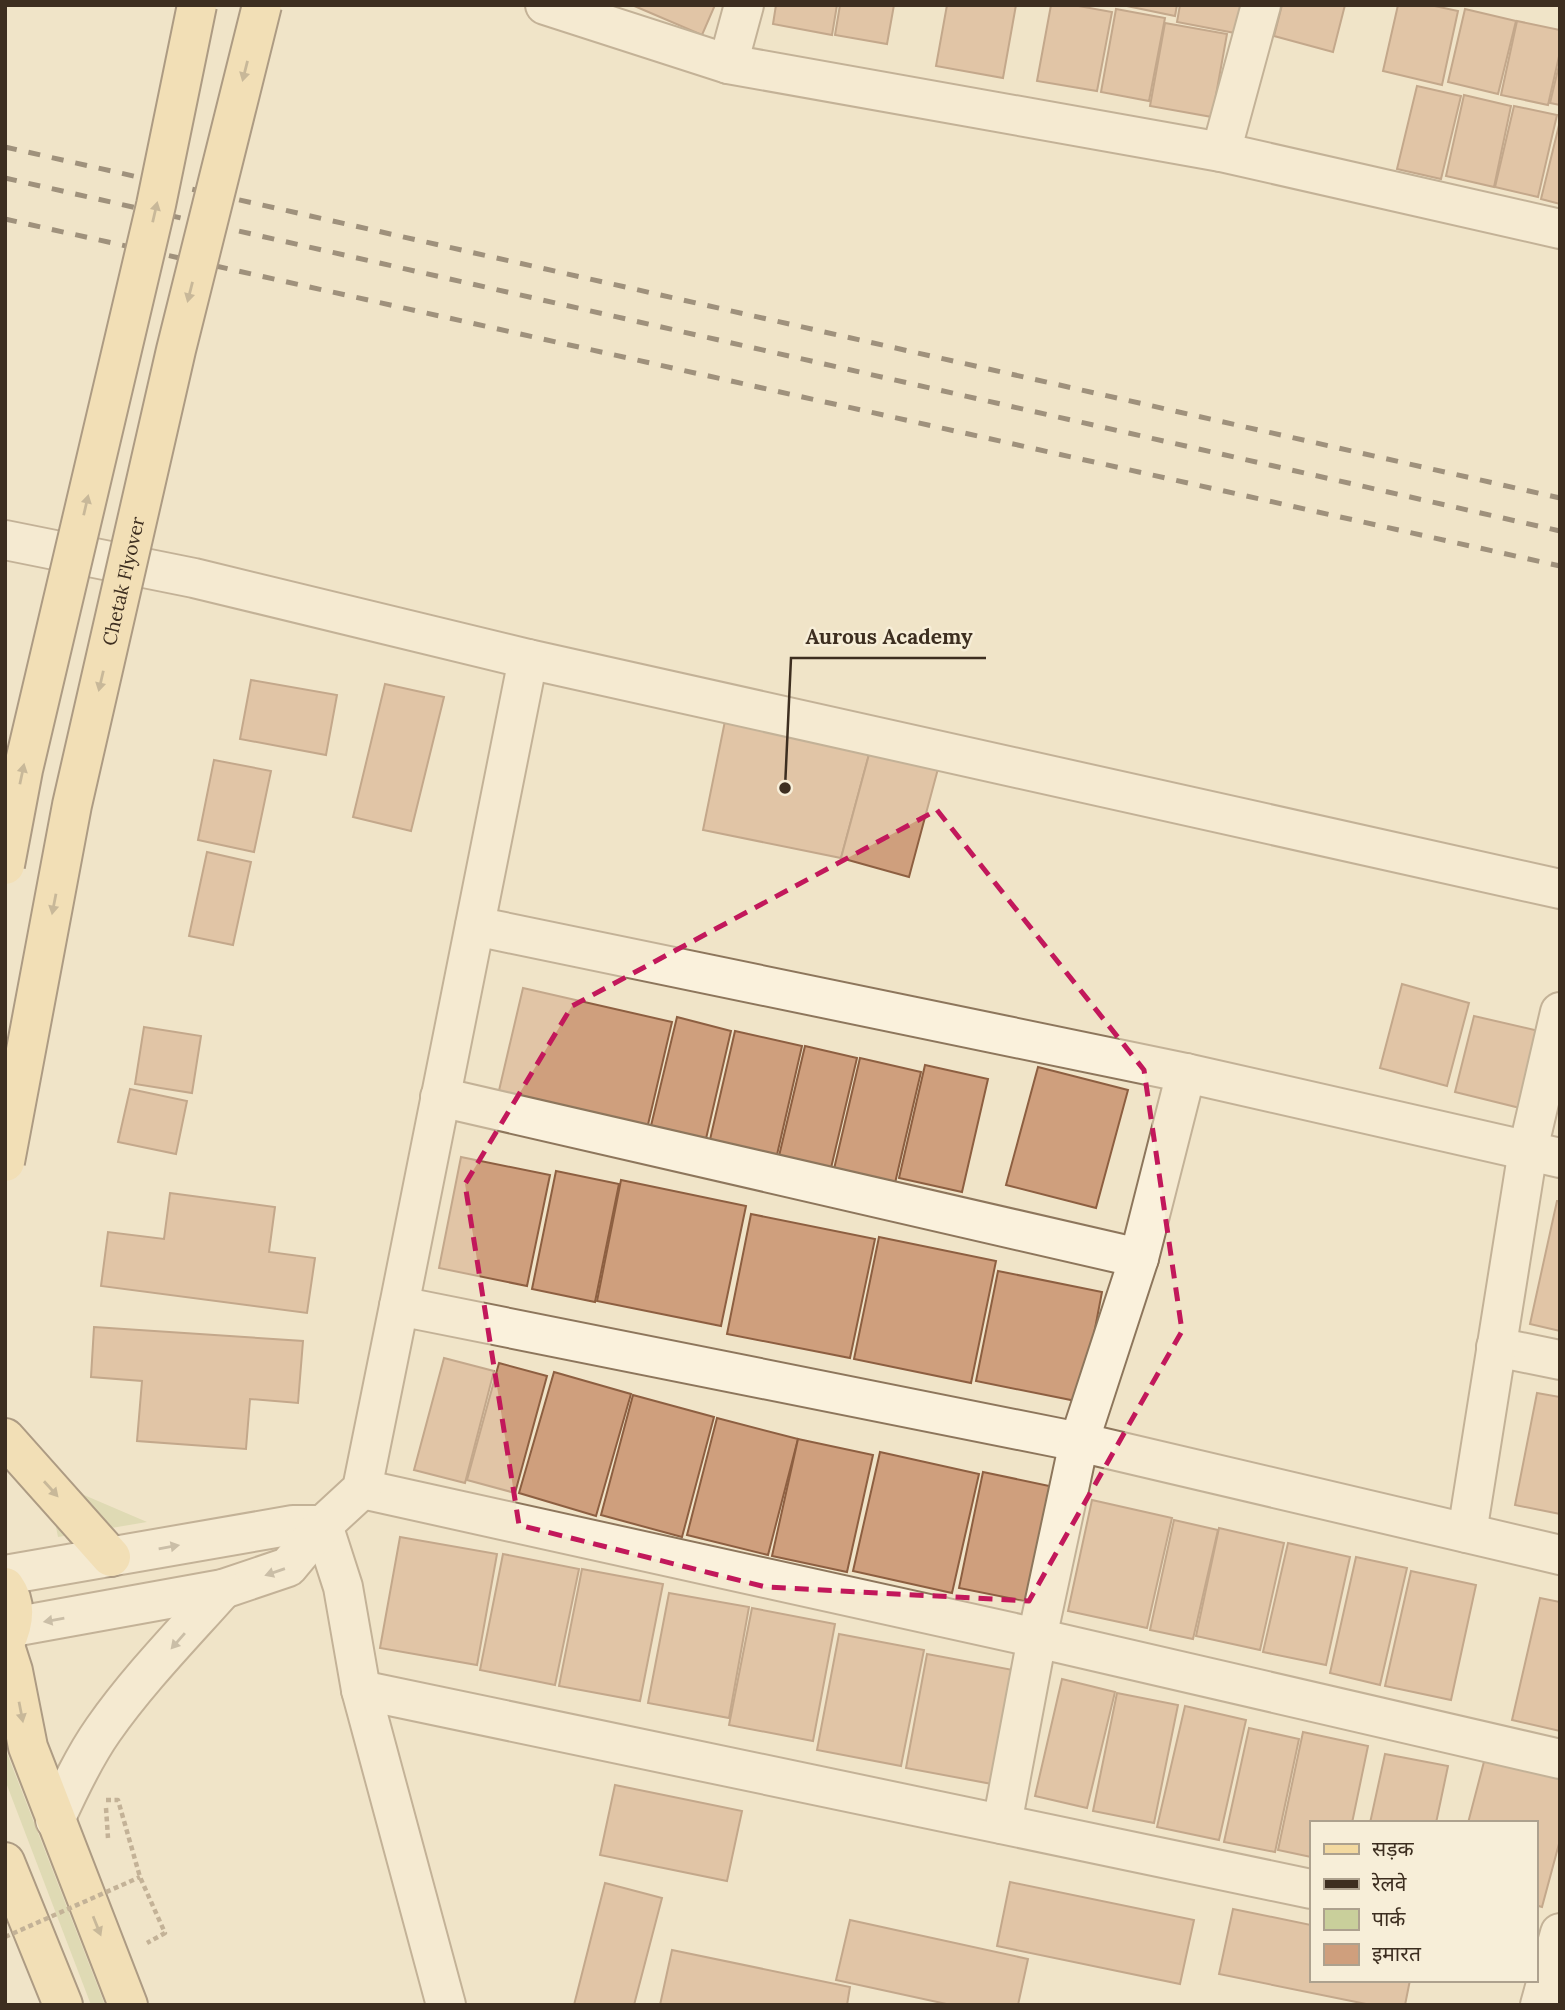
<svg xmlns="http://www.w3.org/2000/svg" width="1565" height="2010" font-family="Lora,'Noto Sans Devanagari',serif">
	<rect width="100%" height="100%" fill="#f0e4c8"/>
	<g fill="#c9cf9b">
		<path d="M43 1462 84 1495 147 1522 58 1537Z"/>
		<path d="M5 1748 105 2005H91L5 1780Z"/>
	</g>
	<g fill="#cf9f7d" stroke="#8d5f41" stroke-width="2">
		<path d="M632 5H715L702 35Z"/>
		<path d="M776 5H837L832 35 773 24Z"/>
		<path d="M840 5H894L887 44 835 35Z"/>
		<path d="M947 5H1016L1003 78 936 66Z"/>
		<path d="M1051 5H1073L1112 12 1097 91 1037 81Z"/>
		<path d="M1122 5H1177L1175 16Z"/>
		<path d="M1180 5H1241L1235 33 1177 22Z"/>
		<path d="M1282 5H1345L1333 52 1274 36Z"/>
		<path d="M1398 5H1430L1458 11 1442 85 1383 71Z"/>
		<path d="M1116 9 1165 18 1149 101 1101 92Z"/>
		<path d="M1465 9 1516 21 1498 94 1448 82Z"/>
		<path d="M1517 21 1560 30V52L1548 105 1501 95Z"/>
		<path d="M1165 23 1227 34 1212 117 1150 106Z"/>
		<path d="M1560 61V105L1550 103Z"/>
		<path d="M1417 86 1461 96 1441 179 1397 169Z"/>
		<path d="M1464 95 1511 106 1494 187 1446 176Z"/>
		<path d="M1514 106 1557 115 1538 197 1495 187Z"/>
		<path d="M1560 121V204L1541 199Z"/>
		<path d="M251 680 337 695 326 755 240 739Z"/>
		<path d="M385 684 444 697 411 831 353 817Z"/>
		<path d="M726 716 871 747 841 858 703 830Z"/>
		<path d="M871 747 939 765 909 877 841 858Z"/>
		<path d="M214 760 271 771 254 852 198 840Z"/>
		<path d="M207 852 251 862 233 945 189 936Z"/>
		<path d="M1402 984 1469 1003 1447 1086 1380 1068Z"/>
		<path d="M523 988 672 1022 646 1133 497 1099Z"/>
		<path d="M1474 1016 1543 1032 1524 1109 1455 1092Z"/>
		<path d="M677 1017 731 1031 705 1143 650 1130Z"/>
		<path d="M144 1027 201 1036 192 1093 135 1084Z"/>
		<path d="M735 1031 802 1046 776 1159 709 1144Z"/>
		<path d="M805 1046 857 1058 831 1168 779 1156Z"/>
		<path d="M860 1058 921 1072 895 1183 834 1169Z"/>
		<path d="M925 1065 988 1079 962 1192 899 1178Z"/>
		<path d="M1038 1067 1128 1090 1096 1208 1006 1185Z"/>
		<path d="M130 1089 187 1101 176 1154 118 1142Z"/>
		<path d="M461 1157 550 1175 527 1286 439 1268Z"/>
		<path d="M556 1171 619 1184 595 1302 532 1289Z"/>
		<path d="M621 1180 746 1206 721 1326 597 1301Z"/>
		<path d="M170 1193 275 1207 269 1252 315 1258 307 1313 101 1286 108 1232 164 1239Z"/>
		<path d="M1557 1201H1560V1331L1530 1324Z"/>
		<path d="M751 1214 875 1239 850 1358 727 1334Z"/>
		<path d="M879 1237 996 1261 971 1383 854 1359Z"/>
		<path d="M998 1271 1102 1292 1081 1402 976 1381Z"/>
		<path d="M94 1327 303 1341 298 1403 250 1399 246 1449 137 1441 142 1381 91 1377Z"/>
		<path d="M444 1358 494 1371 465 1483 414 1470Z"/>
		<path d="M499 1363 547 1376 515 1493 467 1480Z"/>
		<path d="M554 1372 631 1394 596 1516 519 1493Z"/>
		<path d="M1537 1393 1560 1397V1514L1515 1505Z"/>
		<path d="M633 1395 714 1417 682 1537 601 1515Z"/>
		<path d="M717 1418 798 1439 768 1555 687 1535Z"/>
		<path d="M798 1439 873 1455 847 1572 772 1556Z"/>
		<path d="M880 1452 979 1474 952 1593 853 1571Z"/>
		<path d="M983 1472 1054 1487 1029 1602 959 1588Z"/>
		<path d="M1092 1500 1172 1518 1147 1628 1068 1611Z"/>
		<path d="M1174 1520 1218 1530 1193 1639 1150 1630Z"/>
		<path d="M1219 1528 1284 1543 1260 1650 1196 1636Z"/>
		<path d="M400 1537 497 1554 477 1665 380 1648Z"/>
		<path d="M1288 1543 1350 1557 1326 1665 1263 1652Z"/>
		<path d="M503 1554 579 1569 555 1685 480 1670Z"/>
		<path d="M1356 1557 1407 1568 1380 1685 1330 1673Z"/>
		<path d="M582 1569 663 1584 640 1701 559 1686Z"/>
		<path d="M1411 1571 1476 1585 1451 1700 1385 1686Z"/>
		<path d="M669 1593 749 1607 729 1718 648 1703Z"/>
		<path d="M1540 1598 1560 1602V1731L1512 1720Z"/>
		<path d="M752 1608 835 1624 813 1741 729 1725Z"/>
		<path d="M839 1634 924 1650 901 1766 817 1750Z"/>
		<path d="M927 1654 1013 1670 992 1784 906 1768Z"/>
		<path d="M1062 1679 1115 1692 1087 1808 1035 1796Z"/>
		<path d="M1117 1693 1178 1705 1154 1823 1093 1811Z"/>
		<path d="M1185 1706 1246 1720 1219 1840 1157 1827Z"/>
		<path d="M1249 1728 1299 1739 1275 1852 1224 1842Z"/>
		<path d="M1303 1732 1368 1746 1352 1823H1311V1857L1278 1850Z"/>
		<path d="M1385 1754 1448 1766 1436 1823H1370Z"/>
		<path d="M1486 1754 1560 1773V1840L1542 1907 1535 1905V1823H1468Z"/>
		<path d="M615 1785 742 1811 727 1881 600 1855Z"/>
		<path d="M1010 1882 1194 1920 1180 1984 997 1946Z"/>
		<path d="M605 1883 662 1898 634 2005H574Z"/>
		<path d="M1233 1909 1311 1925V1980H1410L1405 2005H1371L1219 1974Z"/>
		<path d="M850 1920 1028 1959 1018 2005H951L836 1980Z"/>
		<path d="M672 1950 850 1987 847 2005H660Z"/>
	</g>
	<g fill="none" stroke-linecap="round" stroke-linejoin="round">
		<defs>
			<g id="minor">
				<path d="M545 5 728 64 1221 152 1560 229"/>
				<path d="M728 64 744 5"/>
				<path d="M1221 152 1261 5"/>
				<path d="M5 540 194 578 528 659 1560 889"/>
				<path d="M475 926 1186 1073 1560 1158"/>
				<path d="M440 1097 1139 1258"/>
				<path d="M399 1306 528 659"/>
				<path d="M1496 1347 1560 1360"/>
				<path d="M362 1489 1037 1638 1560 1759"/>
				<path d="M323 1525 343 1587 361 1690 446 2005"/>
				<path d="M1467 1533 1528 1150 1560 1012"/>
				<path d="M5 1575 293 1525H323"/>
				<path d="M13 1627 223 1589 288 1567 323 1525 362 1489 399 1306 1079 1442 1560 1555"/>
				<path d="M361 1690 1311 1889"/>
				<path d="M55 1820C69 1789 84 1757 103 1730 138 1680 182 1635 223 1589"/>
				<path d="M1002 1824 1037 1638 1079 1442 1139 1258 1186 1073"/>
				<path d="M1540 2005 1560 1933"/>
			</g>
			<g id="major">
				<path d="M5 1438 111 1557"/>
				<path d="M5 1587C18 1605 14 1624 5 1643"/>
				<path d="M5 1646 13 1671 28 1747 128 2005"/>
				<path d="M5 1862 63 2005"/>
			</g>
		</defs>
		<use href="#minor" stroke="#8d765c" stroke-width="42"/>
		<use href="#major" stroke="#5b4430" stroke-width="42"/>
		<g stroke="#8d765c" stroke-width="4.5" stroke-dasharray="5 3.5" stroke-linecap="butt">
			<path d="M106 1800H118L140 1877 165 1933 147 1943"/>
			<path d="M106 1808 108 1838"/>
		</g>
		<use href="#minor" stroke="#faf1dc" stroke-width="38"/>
		<use href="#major" stroke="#f3d9a0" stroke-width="38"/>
		<g stroke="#3d2e20" stroke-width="5" stroke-dasharray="12 12" stroke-linecap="butt">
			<path d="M5 147 1560 498"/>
			<path d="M5 178 1560 531"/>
			<path d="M5 219 1560 566"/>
		</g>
		<defs>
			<g id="major-bridge">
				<path d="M5 865 23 770 156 205 197 5"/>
				<path id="s1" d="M5 1162 72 805 176 350 262 5"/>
			</g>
		</defs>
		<use href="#major-bridge" stroke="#5b4430" stroke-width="42" stroke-linecap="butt"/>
		<path stroke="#8d765c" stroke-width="4.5" stroke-dasharray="5 3.5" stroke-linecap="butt" d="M5 1937 140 1877"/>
		<use href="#major-bridge" stroke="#f3d9a0" stroke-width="38"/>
	</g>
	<defs><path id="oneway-solid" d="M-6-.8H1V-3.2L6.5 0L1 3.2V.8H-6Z" transform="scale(1.75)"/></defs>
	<g fill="#988460">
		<use href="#oneway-solid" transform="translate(245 71) rotate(104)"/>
		<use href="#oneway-solid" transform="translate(155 212) rotate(-77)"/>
		<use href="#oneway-solid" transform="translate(190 292) rotate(104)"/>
		<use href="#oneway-solid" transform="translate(86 505) rotate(-77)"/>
		<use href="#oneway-solid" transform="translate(101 681) rotate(103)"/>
		<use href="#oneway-solid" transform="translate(22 774) rotate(-78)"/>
		<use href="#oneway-solid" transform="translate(54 904) rotate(101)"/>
		<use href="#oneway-solid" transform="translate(51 1489) rotate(48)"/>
		<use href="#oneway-solid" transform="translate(21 1712) rotate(79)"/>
		<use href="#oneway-solid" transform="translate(97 1926) rotate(68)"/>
	</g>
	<g fill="#9c907e">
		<use href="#oneway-solid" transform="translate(169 1547) rotate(-10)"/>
		<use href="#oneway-solid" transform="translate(275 1572) rotate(161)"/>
		<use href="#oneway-solid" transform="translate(54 1620) rotate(170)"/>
		<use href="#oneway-solid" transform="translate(178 1641) rotate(131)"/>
	</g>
	<path d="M0 0H1565V2010H0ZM937 810 1144 1070 1182 1331 1029 1601 766 1587 519 1525 465 1184 572 1006Z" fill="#f0e4c8" fill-opacity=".55" fill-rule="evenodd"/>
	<path fill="none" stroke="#c2185b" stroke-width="5" stroke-dasharray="14 9" stroke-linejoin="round" d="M937 810 1144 1070 1182 1331 1029 1601 766 1587 519 1525 465 1184 572 1006Z"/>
	<g text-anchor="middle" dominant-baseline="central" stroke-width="5" stroke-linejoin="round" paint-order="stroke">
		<g font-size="19" fill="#3d2e20" stroke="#f7eed8">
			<text stroke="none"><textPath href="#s1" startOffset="593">Chetak Flyover</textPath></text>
		</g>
	</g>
	<path fill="none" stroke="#3d2e20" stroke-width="2.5" d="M785 788L791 658H986"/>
	<circle fill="#3d2e20" stroke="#f7eed8" stroke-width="2.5" cx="785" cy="788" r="7"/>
	<g font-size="21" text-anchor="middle" font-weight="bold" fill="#3d2e20" stroke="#f7eed8" stroke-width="5" stroke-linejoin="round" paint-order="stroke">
		<text x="889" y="644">Aurous Academy</text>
	</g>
	<rect width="1565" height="2010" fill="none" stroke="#3d2e20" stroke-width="14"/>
	<rect x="1310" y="1821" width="228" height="161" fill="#f7eed8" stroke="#ada18e" stroke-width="2"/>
	<rect x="1324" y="1844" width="35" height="10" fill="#f3d9a0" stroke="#ada18e" stroke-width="2"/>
	<text x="1372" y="1856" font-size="21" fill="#3d2e20">सड़क</text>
	<rect x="1324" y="1879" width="35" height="10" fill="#3d2e20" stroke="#ada18e" stroke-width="2"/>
	<text x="1372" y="1891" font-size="21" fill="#3d2e20">रेलवे</text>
	<rect x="1324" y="1909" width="35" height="21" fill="#c9cf9b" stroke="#ada18e" stroke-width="2"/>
	<text x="1372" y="1926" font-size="21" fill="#3d2e20">पार्क</text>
	<rect x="1324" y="1944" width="35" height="21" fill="#cf9f7d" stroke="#ada18e" stroke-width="2"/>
	<text x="1372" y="1961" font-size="21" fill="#3d2e20">इमारत</text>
</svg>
